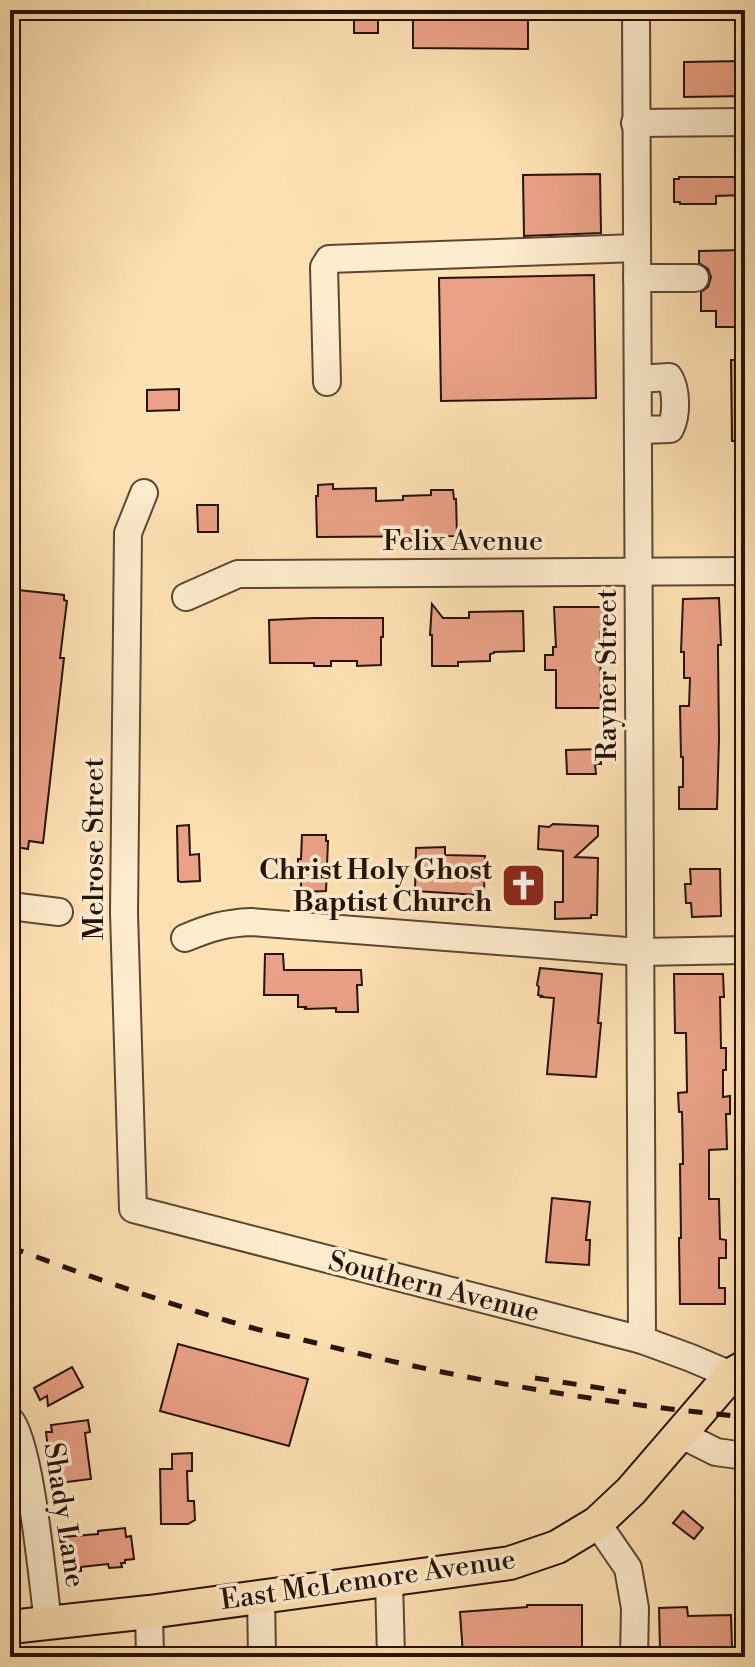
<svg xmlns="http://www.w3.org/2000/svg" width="755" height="1667" font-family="'Libre Bodoni',serif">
	<rect width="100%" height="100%" fill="#fee1b3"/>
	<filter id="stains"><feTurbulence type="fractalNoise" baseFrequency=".0025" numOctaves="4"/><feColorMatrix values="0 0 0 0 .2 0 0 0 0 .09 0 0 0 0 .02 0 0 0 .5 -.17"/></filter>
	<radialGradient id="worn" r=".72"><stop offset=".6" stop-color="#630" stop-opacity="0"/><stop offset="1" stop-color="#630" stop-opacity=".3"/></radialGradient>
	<g fill="#eba187" stroke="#261208" stroke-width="2">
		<rect x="354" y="10" width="24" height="23"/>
		<path d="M413 10H528V49L413 48Z"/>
		<path d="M745 61V96L684 97V62Z"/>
		<path d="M600 174 601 233 524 236 523 175Z"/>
		<path d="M679 177H745V195L716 196V204H680V202H674V179H679Z"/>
		<path d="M745 250V327H716V311H701V292L708 287 711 277 708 269 699 263V251Z"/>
		<path d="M594 275 596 398 441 401 439 278Z"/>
		<path d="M731 360H745V441H732Z"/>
		<path d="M179 389V410L147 411V390Z"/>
		<path d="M333 484V489L376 488V501L403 500V496L431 495V490H453L454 499H456L457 536 317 537 316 496H318V485Z"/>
		<path d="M197 505H218V532H198Z"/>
		<path d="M18 590 64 595V600L67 601 60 658H64L43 843 29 841 28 849 10 846V652Z"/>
		<path d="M719 598 721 645H718V652L719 739 717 809H679V787H683V757H681L680 706H689L690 678H684V652H681L683 599Z"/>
		<path d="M432 604 443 618H469V612L523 611 524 651 494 652V653L490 654V661L458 662V666H432V635H430Z"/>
		<path d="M554 607H603V632H600L601 708H556V670H545V655H553V647H556Z"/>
		<path d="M313 618H383V637H381V665L357 666V661H331V666H314V663H270L269 620Z"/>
		<path d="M601 749V764H595L596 774H567L566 750Z"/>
		<path d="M553 824 598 826V836L575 857 598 858 597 915H591V918L555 919V902H563V851L538 849 539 826 549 827Z"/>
		<path d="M189 825 190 855 199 854 200 881 181 882 178 881 177 826Z"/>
		<path d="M302 835H326V841H328L326 891 301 892V875H298V859H301Z"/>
		<path d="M445 847V855L485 856 484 891H479V895L415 891 416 848Z"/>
		<path d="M690 869H720L721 916 692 917 691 903H686L685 884H691Z"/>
		<path d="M265 954H283L284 970H361L362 985H357L358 1012H336V1008L305 1009 306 1007H298V995H264Z"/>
		<path d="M540 968 602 974 598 1023H601L596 1077 547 1074 554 998 541 997 542 996 538 995 539 987 537 985Z"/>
		<path d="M674 974H723L724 997H720L721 1048H726V1070H723V1097L730 1096V1114H726L727 1149 709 1150V1199H719L720 1239 726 1240V1258H719V1288H725V1304H680L679 1238H681L680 1164H683V1161L682 1112H679L678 1093 687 1092 686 1033H675Z"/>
		<path d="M552 1198 590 1202 586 1240H590L589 1265 546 1262Z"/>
		<path d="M178 1344 308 1379 289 1446 160 1411Z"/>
		<path d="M72 1367 83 1387 48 1406 47 1396 40 1400 34 1388Z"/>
		<path d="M88 1420 90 1432 85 1433 91 1479 58 1483V1482H52L46 1432H52L51 1425Z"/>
		<path d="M192 1453V1471H187L188 1501H194L195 1520 188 1524H161L160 1469H172V1454Z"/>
		<path d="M683 1511 703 1528 694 1539 673 1523Z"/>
		<path d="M125 1528 126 1537 131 1536 134 1559 125 1560V1563H121L122 1567 109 1568 108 1564 81 1567V1571L68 1573 63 1537 98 1534V1531Z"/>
		<path d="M527 1605H582V1653H520V1657H503V1654L463 1655 460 1612 527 1607Z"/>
		<path d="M687 1607 688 1616 731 1615 732 1650H728V1652L714 1653 713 1650 664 1654 663 1648H660L659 1608Z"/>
	</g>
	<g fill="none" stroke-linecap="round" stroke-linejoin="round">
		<defs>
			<g id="minor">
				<path d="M636 10 642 1340"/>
				<path d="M635 123 745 122"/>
				<path d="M637 278H695"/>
				<path d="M638 379 669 377C677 390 677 416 670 429L639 430"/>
				<path d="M327 382 324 267 329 259 637 248"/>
				<path d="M144 493 128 533 124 913 133 1209 642 1340 691 1358 731 1375"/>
				<path d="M186 597 238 574 745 571"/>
				<path d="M10 906 59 912"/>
				<path d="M185 938C209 928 225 923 251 922L640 952 745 950"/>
				<path d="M10 1420C30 1440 43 1586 48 1622"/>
				<path d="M680 1434 716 1452 745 1456"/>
				<path d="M597 1523 628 1568 635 1608 634 1657"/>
				<path d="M389 1580 391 1657"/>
				<path d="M261 1597 262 1657"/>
				<path d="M149 1612 150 1657"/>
			</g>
			<path id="major" d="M10 1627 149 1612 510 1563 557 1547 597 1523 631 1491 731 1375 745 1367"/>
		</defs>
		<use href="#minor" stroke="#5c4633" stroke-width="30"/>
		<use href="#major" stroke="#261208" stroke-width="36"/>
		<use href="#minor" stroke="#feecce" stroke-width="26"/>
		<use href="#major" stroke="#fee1b3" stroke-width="32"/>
		<g stroke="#261208" stroke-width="5" stroke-dasharray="14 14" stroke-linecap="butt">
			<path d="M10 1247C82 1274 154 1299 228 1321 257 1330 287 1336 316 1343 457 1379 600 1403 745 1417"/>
			<path d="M535 1378 626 1392"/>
		</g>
	</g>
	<defs>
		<symbol id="church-square" viewBox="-11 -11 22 22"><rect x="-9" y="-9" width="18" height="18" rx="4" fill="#8f2418" stroke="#feecce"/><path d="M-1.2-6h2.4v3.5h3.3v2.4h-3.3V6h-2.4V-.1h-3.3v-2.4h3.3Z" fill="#fff"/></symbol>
	</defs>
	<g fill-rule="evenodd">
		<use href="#church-square" x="498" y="860" width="51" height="51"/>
	</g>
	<g text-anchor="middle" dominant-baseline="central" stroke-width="7" stroke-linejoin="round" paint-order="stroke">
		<g font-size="28" fill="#261208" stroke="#feecce">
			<text x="463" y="541">Felix Avenue</text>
			<text transform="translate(607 675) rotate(-90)">Rayner Street</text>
			<text transform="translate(94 849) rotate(-90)">Melrose Street</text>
			<text transform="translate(434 1287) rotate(14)">Southern Avenue</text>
			<text transform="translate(64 1515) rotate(81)">Shady Lane</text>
			<text transform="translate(368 1580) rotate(-8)">East McLemore Avenue</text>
		</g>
		<g font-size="28" font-weight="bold" fill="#261208" stroke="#feecce" text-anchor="end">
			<text x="492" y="870">Christ Holy Ghost<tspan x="492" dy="32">Baptist Church</tspan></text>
		</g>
	</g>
	<rect width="755" height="1667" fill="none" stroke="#fee1b3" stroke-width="40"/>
	<rect x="12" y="12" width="731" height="1643" fill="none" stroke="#261208" stroke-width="4"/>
	<rect x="20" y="20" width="715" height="1627" fill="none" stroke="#261208" stroke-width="2"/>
	<rect width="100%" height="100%" filter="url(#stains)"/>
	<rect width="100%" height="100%" fill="url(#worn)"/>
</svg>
